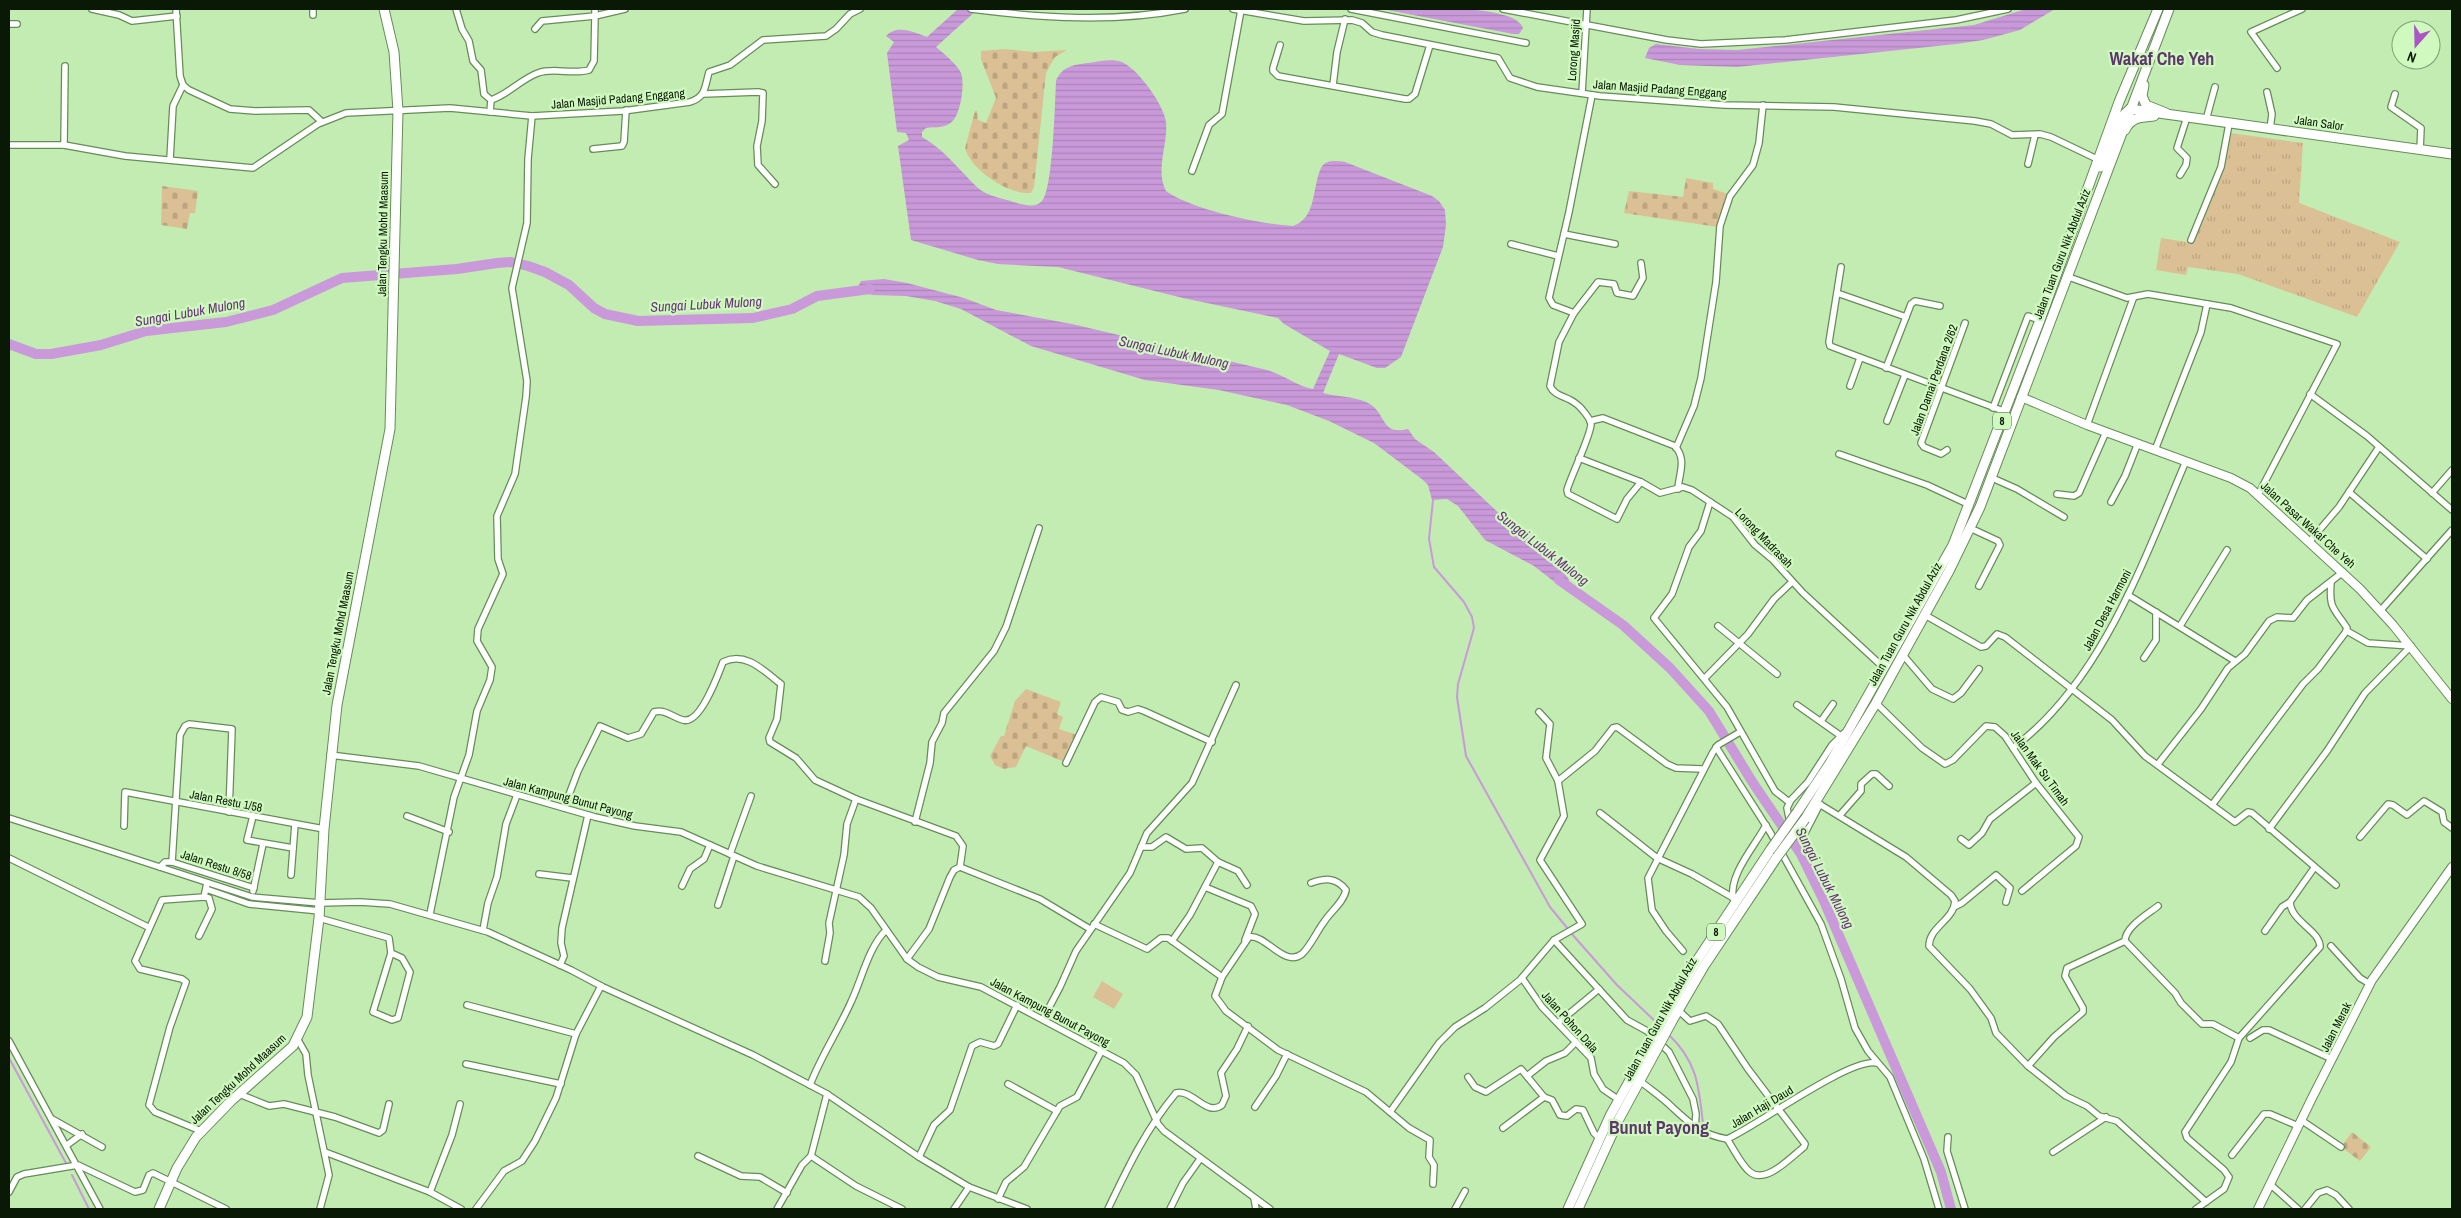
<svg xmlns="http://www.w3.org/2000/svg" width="2461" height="1218" font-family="'Archivo Narrow',sans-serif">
	<defs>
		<pattern id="grass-tufts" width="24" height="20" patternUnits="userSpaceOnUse" patternTransform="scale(1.25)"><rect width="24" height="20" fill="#dcc095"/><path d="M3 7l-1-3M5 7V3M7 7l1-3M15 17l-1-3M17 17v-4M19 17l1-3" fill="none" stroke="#bba47f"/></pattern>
		<pattern id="cemetery-stones" width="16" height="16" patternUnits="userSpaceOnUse" patternTransform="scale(1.25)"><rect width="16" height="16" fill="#dcc095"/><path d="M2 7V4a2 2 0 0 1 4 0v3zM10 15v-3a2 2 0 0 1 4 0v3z" fill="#bba47f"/></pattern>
		<pattern id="water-rules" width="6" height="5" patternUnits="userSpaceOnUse" patternTransform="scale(1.25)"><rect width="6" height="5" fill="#c999d9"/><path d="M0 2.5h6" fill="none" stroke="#ab83b9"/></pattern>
	</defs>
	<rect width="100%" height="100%" fill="#c2ecb2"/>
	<path fill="url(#grass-tufts)" d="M2231 133 2303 143 2299 203 2400 242 2357 317 2238 274 2188 267 2186 275 2156 270 2161 238 2192 243 2223 168Z"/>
	<g fill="url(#cemetery-stones)">
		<path d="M1005 49 1034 52 1067 50 1055 57 1046 73 1034 187 1031 193C1008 195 971 170 965 148L975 111H977L978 120 986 123 996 98 981 59V51Z"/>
		<path d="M1686 178 1713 183V189L1728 194 1718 227 1624 213 1629 191 1683 197Z"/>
		<path d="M162 186 198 191 195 213H190L187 229 161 225Z"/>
		<path d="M1026 689 1061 702 1057 714 1063 717 1059 729 1077 735 1073 747 1062 761 1026 746 1016 767 1004 769 995 765 990 756 1001 736H1004L1015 701Z"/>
		<path d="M2352 1132 2371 1147 2360 1161 2341 1147Z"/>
	</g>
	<path fill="#dcc095" d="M1102 981 1123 994 1114 1009 1093 997Z"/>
	<g fill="url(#water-rules)">
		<path d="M958 9H978L936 47C943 53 957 64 961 73 965 84 961 118 949 124 940 129 934 126 926 128L922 132V137C945 150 959 170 978 188 987 196 1002 198 1013 202 1022 204 1035 209 1042 201 1053 190 1055 101 1056 81 1062 66 1074 65 1088 63 1098 62 1111 58 1122 62 1138 69 1165 106 1166 123 1168 145 1155 170 1166 191 1193 210 1259 224 1293 226 1317 218 1312 187 1321 168 1326 159 1336 161 1345 162L1432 196 1439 201 1445 210 1446 225 1443 247 1401 357 1385 368H1377L1339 354 1323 393C1337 397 1352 396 1366 402 1388 412 1379 436 1408 429L1415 439 1434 452 1506 520 1555 558 1569 580V587H1561L1534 566 1485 540 1458 506 1447 499 1432 500 1428 485 1423 480 1374 443 1329 421 1287 405 1219 390 1145 380 1031 346 961 309 935 301 906 296 873 295 860 292 858 287 861 281 884 279 907 283 964 298 996 310 1072 324 1267 370C1284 375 1297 386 1313 389L1330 351 1284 324 1278 318 1183 298 1058 267 998 264 978 260 911 240 898 146 909 140 906 133 897 132 887 53 894 42 886 36C897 24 914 32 927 37Z"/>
		<path d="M1382 9C1406 9 1515 2 1523 28L1519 34H1513Z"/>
		<path d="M2026 9H2055L2020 30 1983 40 1956 44 1737 67 1680 65 1645 58 1649 48 1656 44 1699 49 1737 50 1974 25Z"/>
	</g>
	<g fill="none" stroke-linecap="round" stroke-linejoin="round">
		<g stroke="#c999d9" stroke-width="2">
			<path d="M1433 500 1429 539 1434 567 1464 602 1472 617 1474 628 1458 684 1457 697 1466 756 1550 907 1568 929"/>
			<path d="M1571 933 1617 985 1657 1023"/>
			<path d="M1668 1034C1697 1061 1699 1086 1703 1124"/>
			<path d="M9 1058 67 1165"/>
			<path d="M72 1175 89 1209"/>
		</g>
		<g stroke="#c999d9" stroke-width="10">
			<path d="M9 344 36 354H51L101 345 146 331 226 322 273 310 342 278 457 269 497 263 511 262 528 266 545 272 569 285 594 308 605 314 638 321 753 318 792 309 817 296 870 289"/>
			<path d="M1559 580 1623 625 1670 668 1709 711 1753 783 1801 854 1824 901 1941 1172 1951 1209"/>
		</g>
		<defs>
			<g id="minor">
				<path d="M92 9 119 15 132 21 177 16"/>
				<path d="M176 9 180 76 183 85 189 90 230 109 255 111 309 110 322 122"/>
				<path d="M313 9V15"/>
				<path d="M456 9 462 29 469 41 473 61 481 70 484 94 491 100"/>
				<path d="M971 9C1043 18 1114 23 1185 9"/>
				<path d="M1233 9 1304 21 1352 20 1362 23 1372 32 1382 35 1498 58 1510 78 1537 87 1600 96 1724 105 1834 107 1975 121 1991 124 2012 135 2040 134 2051 137 2097 159"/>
				<path d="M1351 9 1526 43"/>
				<path d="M1503 9 1667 40 1701 44 1785 40 1956 20 2008 9"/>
				<path d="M9 24H17"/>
				<path d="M535 29 542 21 595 16V9"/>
				<path d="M1280 45 1273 68V71L1278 76 1405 99H1409L1415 94 1430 45"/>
				<path d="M2277 68 2251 32 2302 9"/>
				<path d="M1333 85 1337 52 1345 19"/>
				<path d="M2267 92 2272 114 2270 129"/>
				<path d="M1582 93 1587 9"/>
				<path d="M703 94 758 92 763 93 762 121 757 146 758 165 775 184"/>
				<path d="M2395 94 2391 107 2421 128 2420 150"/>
				<path d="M1592 95 1569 212 1549 298 1553 305 1574 313 1559 342 1550 386C1555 397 1567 396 1575 403 1580 406 1590 418 1591 424 1591 435 1571 476 1567 490L1568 494 1617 519 1627 499 1641 482"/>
				<path d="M490 112 491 100C509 94 521 79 538 73 554 67 572 75 589 70L594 61 595 16 625 9"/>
				<path d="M2206 120 2215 87"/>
				<path d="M9 145H64L125 156 253 168 318 124 346 113 450 108 532 116 623 111 690 102C706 97 705 86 709 72L730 65 763 40 826 36 836 29 850 14 860 9"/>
				<path d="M64 145 65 66"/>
				<path d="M593 149 622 146 624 142 626 110"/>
				<path d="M170 159 173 106 183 85"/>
				<path d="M2028 164 2035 135"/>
				<path d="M1192 171 1209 125 1222 114 1241 10"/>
				<path d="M2180 175 2186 165 2187 158 2177 148 2187 117"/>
				<path d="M1564 234 1615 244"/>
				<path d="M2191 240 2221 167 2229 124"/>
				<path d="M1511 244 1558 256"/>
				<path d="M1841 267 1829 342 1830 346 2006 412"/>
				<path d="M2066 276 2127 298 2148 294 2231 308 2337 344 2258 495"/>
				<path d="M1837 293 1906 317 1911 304 1915 301 1940 306"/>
				<path d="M1574 313 1598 282 1614 284 1617 293 1633 296 1643 278 1641 263"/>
				<path d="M1886 368 1906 317"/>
				<path d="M1850 386 1860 358"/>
				<path d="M2310 394 2367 436 2452 510"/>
				<path d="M1993 408 2028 316 2040 320"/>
				<path d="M1590 421 1603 418 1675 446C1687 460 1679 473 1678 489"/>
				<path d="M1887 421 1905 375"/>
				<path d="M2087 425 2133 299"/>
				<path d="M1676 448 1694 406 1701 378 1716 282 1720 226 1730 196 1753 165 1759 143 1763 105"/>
				<path d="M1947 450 1941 454 1924 447 1921 443 1965 323"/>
				<path d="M2155 450 2201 332 2207 304"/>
				<path d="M1839 454 1927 485 1970 505"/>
				<path d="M1579 458 1641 482 1660 493 1683 487 1692 490 1733 517 1755 545 1773 560 1803 593 1884 668"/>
				<path d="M1990 477 2017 489 2064 517"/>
				<path d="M2349 492 2427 559"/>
				<path d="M2432 493 2452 470"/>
				<path d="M2057 494 2074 496 2079 493 2106 432"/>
				<path d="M1710 502 1701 531 1689 547 1672 594 1654 618 1727 707 1775 791 1789 802"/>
				<path d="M2111 502 2125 476 2138 443"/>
				<path d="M1970 528 1998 541 2000 545 1979 586"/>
				<path d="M2310 541 2339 507 2379 447"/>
				<path d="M2128 595 2235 661"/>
				<path d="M2381 610 2452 530"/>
				<path d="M1925 615 1981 647 1986 646 1997 634 2005 637 2112 720 2145 756 2235 822 2248 812 2252 813 2336 885"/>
				<path d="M1718 626 1777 674"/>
				<path d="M2180 626 2227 550"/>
				<path d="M2347 631 2368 643 2411 646"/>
				<path d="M1903 655 1932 689 1953 699 1961 693 1979 669"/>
				<path d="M2144 658 2156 640V612"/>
				<path d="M1705 678 1748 634 1774 599 1792 582"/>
				<path d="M1876 703 1922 748 1945 764 1953 760 1986 726 1995 727 2005 736 2036 783 2079 837 2076 846 2022 891"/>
				<path d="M1797 705 1841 736"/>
				<path d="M1821 721 1833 704"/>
				<path d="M1716 747 1770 832 1821 924 1841 979 1855 1028 1868 1051 1890 1077 1924 1159 1939 1209"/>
				<path d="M2013 748C2102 682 2144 559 2186 461"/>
				<path d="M330 755 419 766 595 817 635 826 681 832 757 866 859 897 871 908 907 959 918 967 938 977 981 987 1124 1063 1136 1075 1158 1124 1164 1131 1270 1209"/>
				<path d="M1066 763 1095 702 1101 697 1118 702 1122 710 1128 712 1138 709 1144 711 1212 742"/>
				<path d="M2158 764 2201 709 2228 668 2245 654 2269 621 2277 617 2293 618 2307 600 2343 572"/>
				<path d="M1558 781 1595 751 1613 728 1617 727 1667 764 1676 768 1702 769"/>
				<path d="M1816 802 1906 857 1951 895 1955 901C1954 920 1929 927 1929 946L1970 989 1991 1018 1996 1033 2028 1066 2066 1096 2087 1106 2099 1116 2117 1121 2206 1202"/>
				<path d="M2212 805 2303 684 2318 669 2345 633 2347 628C2333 607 2329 609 2331 582"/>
				<path d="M564 808 578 771 600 726 628 738 641 734 654 712C666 709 672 717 683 720 700 725 718 675 723 662 746 651 764 671 781 684L777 719 769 738 770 742 796 758 815 780 856 799 956 836 963 846 960 867 1040 899 1090 929"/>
				<path d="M1600 813 1657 858 1692 874 1737 900"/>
				<path d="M1840 815 1861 791V784L1872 774H1876L1889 786"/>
				<path d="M253 816 247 840 293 848"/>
				<path d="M407 816 449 832"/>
				<path d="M9 818 252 897 320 903 360 902 390 904 488 932 571 970 603 987 753 1055 827 1094 919 1157 969 1187 1027 1209"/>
				<path d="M915 822 930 763 932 742 942 723 944 713 994 651 1006 627 1039 528"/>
				<path d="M1790 823 1787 808 1791 800 1808 782 1832 745 1844 733"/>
				<path d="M124 826 125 792 324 829"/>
				<path d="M2269 829 2327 751 2365 693 2411 646"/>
				<path d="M1794 831 1799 836 1804 835 1820 804"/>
				<path d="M2360 837 2388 804 2393 805 2407 815 2424 801 2442 812 2444 822 2452 828"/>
				<path d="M1961 839 1969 845 1982 833 1990 819 2036 783"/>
				<path d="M1141 847H1152L1166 837 1186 849 1202 848 1218 862 1238 871 1247 885"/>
				<path d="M730 854 751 796"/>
				<path d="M9 858 148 927"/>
				<path d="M172 862 180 735 185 726 189 724 232 729 229 812"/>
				<path d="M160 867 165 862H172L254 888"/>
				<path d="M539 874 572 878"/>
				<path d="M291 875 295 824"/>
				<path d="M682 886 690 869 704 859 710 845"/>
				<path d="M1205 887 1251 906 1255 914 1245 940"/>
				<path d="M206 889 249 904 320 911"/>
				<path d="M253 891 263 844"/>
				<path d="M1733 898C1729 874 1755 846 1766 825"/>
				<path d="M718 905 734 856"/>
				<path d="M1954 907 1962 903 1996 875 2010 888 2006 902"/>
				<path d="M430 914 454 797 469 755 477 711 490 680 492 667 477 641 478 629 503 574 498 559 497 516 515 474 526 397 527 381 512 288 527 223 528 159 532 116"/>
				<path d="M319 918 389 938 391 953 373 1012 392 1020 398 1018 410 972 402 958 391 953"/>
				<path d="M1094 924 1147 949 1161 938H1168L1222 977 1249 937C1266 934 1284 968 1302 954 1310 947 1317 931 1324 922 1330 912 1344 902 1346 890 1336 877 1325 878 1311 883"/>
				<path d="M483 930 488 903 497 877 506 824 517 795"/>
				<path d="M2265 931 2282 907 2290 902"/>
				<path d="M199 936 212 909 209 898 204 897"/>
				<path d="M1554 940 1627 1020 1647 1031 1669 1052 1693 1099 1696 1114 1695 1128"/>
				<path d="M1172 941 1190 915 1218 862"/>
				<path d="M2125 941 2175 993 2181 1003 2202 1024H2213L2239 1038"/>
				<path d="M2331 946 2360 978 2370 984"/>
				<path d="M1683 951 1666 931 1652 910 1648 878 1713 752 1718 745 1740 732"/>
				<path d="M907 959 929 929 950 877 954 870 960 867"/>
				<path d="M825 961 830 933 829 923 844 855 847 824 856 799"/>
				<path d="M560 965 564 956 561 943 562 928 588 815"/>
				<path d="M1222 977 1215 996 1226 1011 1278 1050 1366 1092 1409 1128 1430 1140 1429 1157 1434 1165 1433 1184"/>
				<path d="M1522 978 1542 1007 1591 1058 1594 1074 1603 1089 1619 1100"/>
				<path d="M467 1005 576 1034"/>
				<path d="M1678 1010 1690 1021 1706 1016 1718 1024 1748 1069 1805 1144 1804 1147C1792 1156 1766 1185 1750 1172 1741 1165 1734 1149 1727 1139"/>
				<path d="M1043 1019 1060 987 1076 951 1130 873 1147 833 1192 783 1236 685"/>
				<path d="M1558 1023 1599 989"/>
				<path d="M2250 1038 2263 1030H2269L2332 1059"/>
				<path d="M298 1040 306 1054 308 1075 329 1175 320 1209"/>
				<path d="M9 1041 100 1209"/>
				<path d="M466 1064 561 1084"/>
				<path d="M2028 1066 2054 1037 2083 1012V1008L2065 976 2067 968 2125 941C2125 927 2148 914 2158 906"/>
				<path d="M1527 1076 1546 1061 1565 1053 1576 1042"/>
				<path d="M1468 1077 1475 1087 1486 1092 1521 1069 1544 1097 1552 1100 1560 1115 1567 1116 1576 1109 1583 1110 1594 1133 1600 1139"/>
				<path d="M1640 1081C1651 1090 1663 1098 1673 1108 1690 1124 1703 1135 1727 1139 1757 1126 1850 1057 1877 1063"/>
				<path d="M1008 1084 1057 1111"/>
				<path d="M810 1085C821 1056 838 1031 851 1002 862 979 868 948 886 930"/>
				<path d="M239 1094 269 1106 284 1104 335 1117 379 1133 383 1130 389 1104"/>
				<path d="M1255 1107 1276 1076 1287 1054"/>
				<path d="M1390 1112 1439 1043 1455 1027 1485 1008 1520 980 1554 940 1582 924 1540 860 1564 816 1558 781 1546 758 1550 724 1539 712"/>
				<path d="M52 1119 102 1147"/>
				<path d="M2301 1120 2341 1147"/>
				<path d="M1503 1128 1544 1097"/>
				<path d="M201 1131 155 1112 149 1105 170 1027 186 982 182 979 140 969 135 961 162 900 204 897 207 883"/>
				<path d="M1948 1137 1947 1151 1965 1209"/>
				<path d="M67 1145 82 1134"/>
				<path d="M325 1152 430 1192 461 1209"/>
				<path d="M2053 1152 2106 1117"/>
				<path d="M2232 1155 2264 1114H2270L2298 1126"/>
				<path d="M698 1156 741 1176 760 1177 787 1193"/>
				<path d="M811 1156 856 1186 902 1209"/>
				<path d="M919 1157 934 1125 950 1110 972 1046 980 1042 994 1046 998 1044 1017 1005"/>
				<path d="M2271 1185 2298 1209"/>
				<path d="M9 1192 17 1177 24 1174 78 1165 135 1192 143 1190 149 1175 153 1173 226 1209"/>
				<path d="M430 1192 452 1135 460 1104"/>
				<path d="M1254 1198 1256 1209"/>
				<path d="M998 1199 1006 1182 1024 1167 1060 1106 1077 1097 1102 1050"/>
				<path d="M476 1209 504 1171 522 1161 535 1141 556 1098 576 1034 601 986"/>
				<path d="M777 1209 802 1165 811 1156 827 1094"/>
				<path d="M954 1209 969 1187"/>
				<path d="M1108 1209C1128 1167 1146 1129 1176 1093 1193 1089 1206 1117 1222 1105L1226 1096 1221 1073 1237 1049 1248 1026"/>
				<path d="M1170 1209 1183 1183 1200 1159"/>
				<path d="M1455 1209 1465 1191"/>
				<path d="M2196 1209 2224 1189 2229 1177 2224 1170 2187 1138 2185 1132 2231 1062 2239 1038 2320 947C2320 930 2291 922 2290 902L2314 868"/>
				<path d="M2305 1209 2318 1193 2327 1190 2336 1195 2349 1209"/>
			</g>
			<g id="tertiary">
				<path d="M2021 397 2087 425 2231 478 2250 488 2360 589 2393 625 2452 699"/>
				<path d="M2258 1209 2312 1098 2372 980 2452 867"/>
			</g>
			<g id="secondary">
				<path d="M2130 109 2452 154"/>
				<path d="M159 1209 177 1168 196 1137 231 1101 293 1046 307 1017 319 918 324 829 337 705 390 429 398 111 394 52 384 9"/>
			</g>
			<g id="primary">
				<path d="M2144 85 2142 96 2146 105 2166 113"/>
				<path d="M2125 130C2131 117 2141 117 2154 116"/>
				<path d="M2100 167 2119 119 2130 109"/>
				<path d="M1798 811 1830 763 1953 545 2040 320 2119 102 2158 9"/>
				<path d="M1805 819 1876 703 1949 571 1980 507 2169 9"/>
				<path d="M1664 1017 1696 962 1771 849"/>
				<path d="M1672 1021 1704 966 1777 857"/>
				<path d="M1568 1209 1610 1116 1650 1044"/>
				<path d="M1578 1209 1619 1119 1657 1049"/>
			</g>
		</defs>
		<use href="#minor" stroke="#668d58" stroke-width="8"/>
		<use href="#tertiary" stroke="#668d58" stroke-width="10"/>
		<use href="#secondary" stroke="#668d58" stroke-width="11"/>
		<use href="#primary" stroke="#668d58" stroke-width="11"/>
		<use href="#minor" stroke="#fff" stroke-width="5.5"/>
		<use href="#tertiary" stroke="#fff" stroke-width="8"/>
		<use href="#secondary" stroke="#fff" stroke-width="9"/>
		<use href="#primary" stroke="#fff" stroke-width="9"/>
		<defs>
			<g id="primary-bridge">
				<path d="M1771 849 1798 811"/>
				<path d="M1777 857 1805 819"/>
				<path d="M1650 1044 1664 1017"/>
				<path d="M1657 1049 1672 1021"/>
			</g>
		</defs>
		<use href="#primary-bridge" stroke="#668d58" stroke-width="11" stroke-linecap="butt"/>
		<use href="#primary-bridge" stroke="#fff" stroke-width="9"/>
	</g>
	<g text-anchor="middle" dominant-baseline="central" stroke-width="4.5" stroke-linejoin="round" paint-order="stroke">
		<g fill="#cff9bf" stroke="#455c3d" stroke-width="1">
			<rect x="1993" y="412.5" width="18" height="17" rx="4"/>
			<rect x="1707" y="923.5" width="18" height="17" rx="4"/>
		</g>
		<g font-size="11" font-weight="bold" fill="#0a1905">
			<text x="2002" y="421">8</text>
			<text x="1716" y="932">8</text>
		</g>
		<g font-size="12" fill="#0a1905" stroke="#cff9bf">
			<text transform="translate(1574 50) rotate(-86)">Lorong Masjid</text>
			<text transform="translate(1660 89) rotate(4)">Jalan Masjid Padang Enggang</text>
			<text transform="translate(618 99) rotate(-5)">Jalan Masjid Padang Enggang</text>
			<text transform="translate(2319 123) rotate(8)">Jalan Salor</text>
			<text transform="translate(383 234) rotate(-89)">Jalan Tengku Mohd Maasum</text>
			<text transform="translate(2062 254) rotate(-69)">Jalan Tuan Guru Nik Abdul Aziz</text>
			<text transform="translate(1934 380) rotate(-70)">Jalan Damai Perdana 2/62</text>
			<text transform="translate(2308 525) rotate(42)">Jalan Pasar Wakaf Che Yeh</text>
			<text transform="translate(1764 538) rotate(46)">Lorong Madrasah</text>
			<text transform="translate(2107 610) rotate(-62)">Jalan Desa Harmoni</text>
			<text transform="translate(1905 624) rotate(-61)">Jalan Tuan Guru Nik Abdul Aziz</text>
			<text transform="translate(338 633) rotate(-79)">Jalan Tengku Mohd Maasum</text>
			<text transform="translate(2040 768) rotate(54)">Jalan Mak Su Timah</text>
			<text transform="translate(568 798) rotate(15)">Jalan Kampung Bunut Payong</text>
			<text transform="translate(226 801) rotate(11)">Jalan Restu 1/58</text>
			<text transform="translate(216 865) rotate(18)">Jalan Restu 8/58</text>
			<text transform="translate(1050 1012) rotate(28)">Jalan Kampung Bunut Payong</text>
			<text transform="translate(1660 1019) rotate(-61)">Jalan Tuan Guru Nik Abdul Aziz</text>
			<text transform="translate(1570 1022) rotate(48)">Jalan Pohon Dala</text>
			<text transform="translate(2336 1027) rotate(-63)">Jalan Merak</text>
			<text transform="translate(238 1079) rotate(-43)">Jalan Tengku Mohd Maasum</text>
			<text transform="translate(1762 1107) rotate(-31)">Jalan Haji Daud</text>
		</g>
		<g font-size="14" font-style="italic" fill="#6a307c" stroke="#cff9bf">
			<text transform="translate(706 304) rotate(-3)">Sungai Lubuk Mulong</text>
			<text transform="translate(190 312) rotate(-10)">Sungai Lubuk Mulong</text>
			<text transform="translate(1174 352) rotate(12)">Sungai Lubuk Mulong</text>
			<text transform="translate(1543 548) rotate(38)">Sungai Lubuk Mulong</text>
			<text transform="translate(1825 878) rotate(63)">Sungai Lubuk Mulong</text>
		</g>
		<g font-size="18" font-weight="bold" fill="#5f366d" stroke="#cff9bf">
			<text x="2162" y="58">Wakaf Che Yeh</text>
			<text x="1659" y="1127">Bunut Payong</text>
		</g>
	</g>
	<rect width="2461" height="1218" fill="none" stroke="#0a1905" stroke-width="20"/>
	<g transform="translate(2416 45) rotate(200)"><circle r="24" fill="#cff9bf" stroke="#809f75"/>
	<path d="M0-4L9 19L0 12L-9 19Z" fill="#aa56c5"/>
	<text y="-8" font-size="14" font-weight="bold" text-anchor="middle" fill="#0a1905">N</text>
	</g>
</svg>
